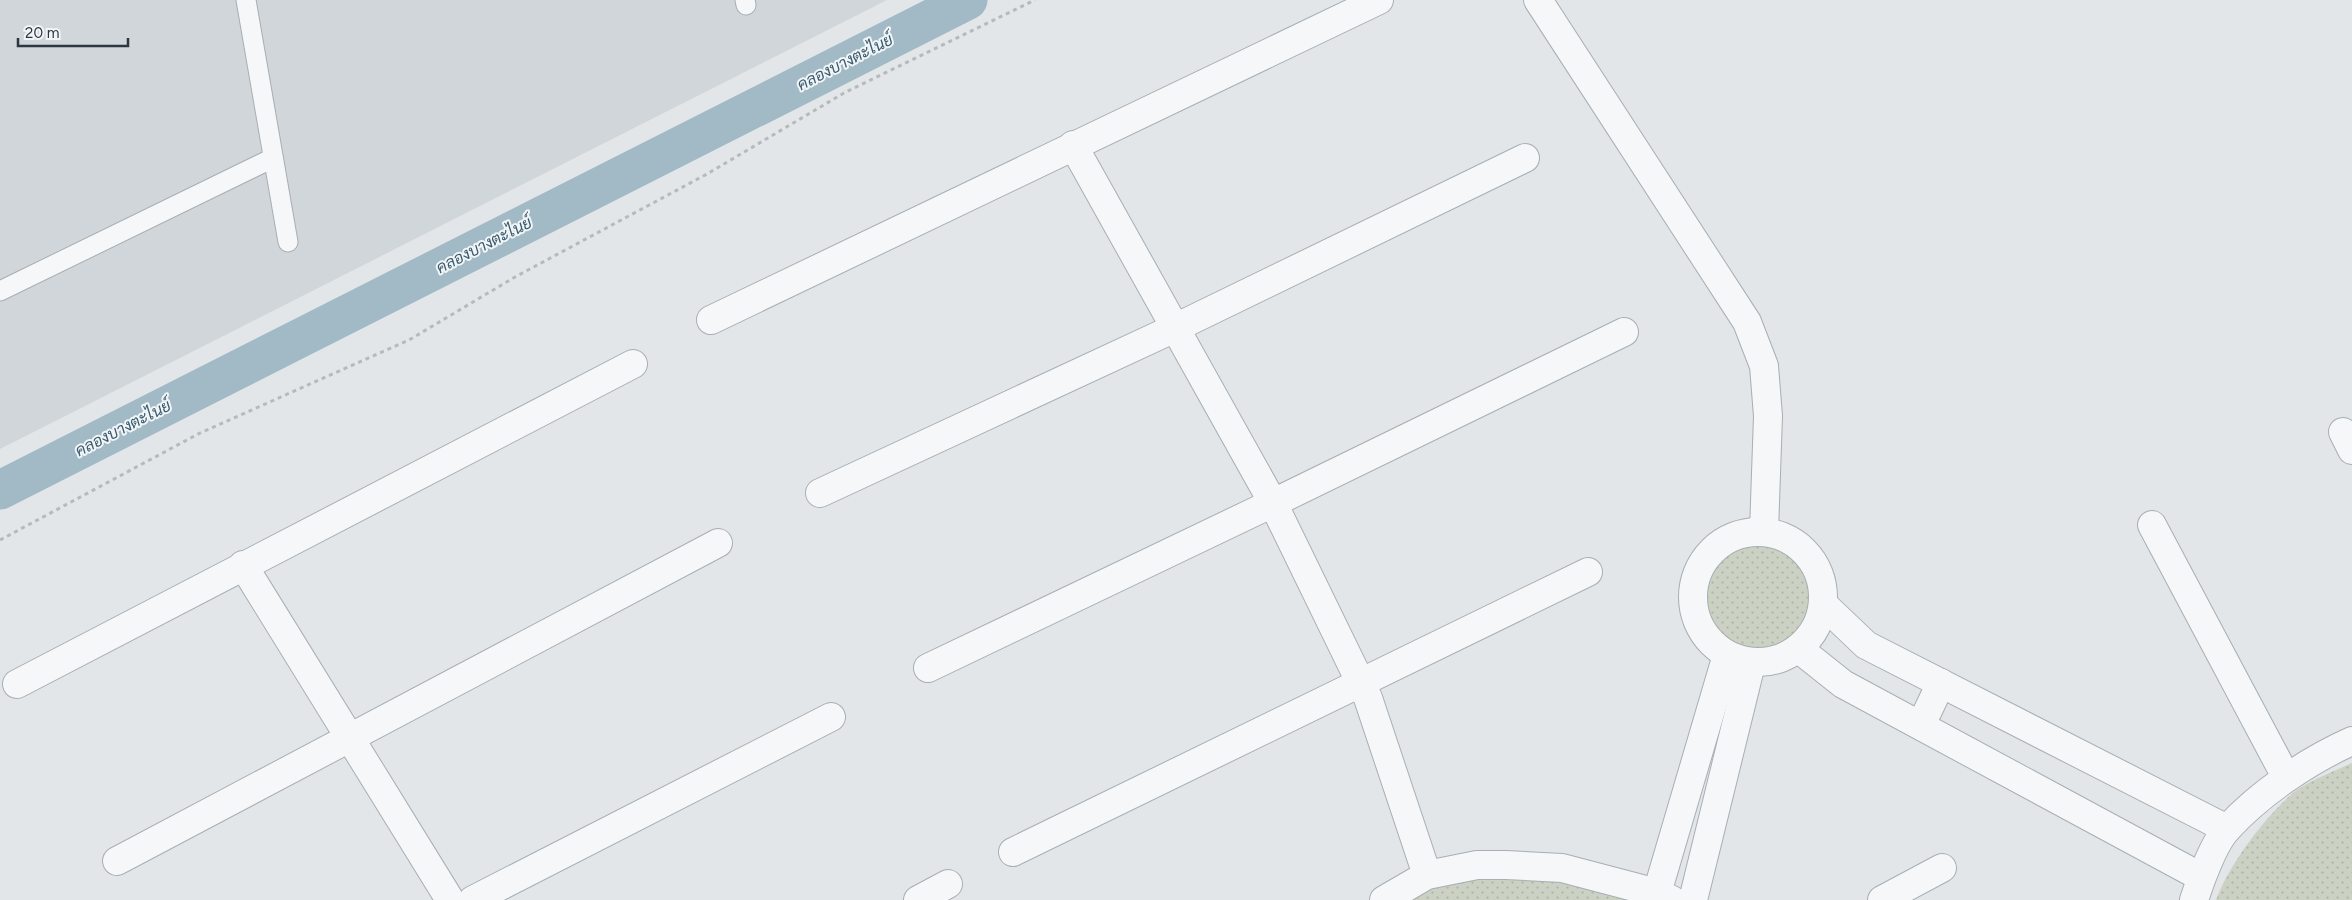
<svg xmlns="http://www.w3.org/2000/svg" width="2352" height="900" font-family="Figtree,Sarabun,sans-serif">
	<defs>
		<pattern id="grass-dots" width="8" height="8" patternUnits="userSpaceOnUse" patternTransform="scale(1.25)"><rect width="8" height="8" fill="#cbd2c4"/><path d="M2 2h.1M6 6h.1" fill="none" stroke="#aeb5a9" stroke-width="1.8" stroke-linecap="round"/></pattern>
	</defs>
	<rect width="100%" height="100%" fill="#e2e6e9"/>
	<path fill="#d1d6db" d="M0 0H887L0 449Z"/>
	<g fill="url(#grass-dots)">
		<circle cx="1758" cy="597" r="65"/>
		<path d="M2352 763V900H2216C2230 863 2264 818 2294 792 2308 781 2335 771 2352 763Z"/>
		<path d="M1559 873 1638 900H1388L1419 882Z"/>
	</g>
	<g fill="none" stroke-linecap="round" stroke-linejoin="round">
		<path stroke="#a1bac5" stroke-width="39" d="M0 490 968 0"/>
		<defs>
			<g id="service">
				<path d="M246 0 288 242"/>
				<path d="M745 0 746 5"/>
				<path d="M0 291 273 158"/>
			</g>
			<g id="minor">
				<path d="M1538 0 1747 322 1764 366 1768 416 1764 531"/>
				<path d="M1073 145 1273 503 1368 698 1427 875"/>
				<path d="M711 320 1379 0"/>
				<path d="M2343 432 2352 450"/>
				<path d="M820 493 1175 328 1525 158"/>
				<path d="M2152 525 2286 777"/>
				<circle cx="1758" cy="597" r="65"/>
				<path d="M243 565 450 900"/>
				<path d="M1823 604 1866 645 2227 829"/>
				<path d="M1799 649 1843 684 2201 877"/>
				<path d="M928 668 1273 503 1624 332"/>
				<path d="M17 684 633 364"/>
				<path d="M1921 725 1941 683"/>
				<path d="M1013 852 1588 572"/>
				<path d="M117 861 718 543"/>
				<path d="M1657 893 1727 655"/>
				<path d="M473 900 831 717"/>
				<path d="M918 900 948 884"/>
				<path d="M1384 900 1427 875 1477 865H1506L1562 868 1657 893 1672 900"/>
				<path d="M1693 900 1751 664"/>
				<path d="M1882 900 1942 868"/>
				<path d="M2194 900C2200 881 2214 842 2228 828 2260 793 2309 760 2352 741"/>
			</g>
		</defs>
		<use href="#service" stroke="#a8aeb3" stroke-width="21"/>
		<use href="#minor" stroke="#a8aeb3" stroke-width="30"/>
		<path stroke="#b5babd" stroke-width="3" stroke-dasharray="4 4" stroke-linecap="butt" d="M0 540 200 433 409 340 515 277 707 174 844 93 1035 0"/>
		<use href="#service" stroke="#f5f7f8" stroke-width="19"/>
		<use href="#minor" stroke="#f5f7f8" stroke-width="28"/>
	</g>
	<g text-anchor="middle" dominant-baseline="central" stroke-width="4" stroke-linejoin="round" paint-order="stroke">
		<g font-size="16" font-style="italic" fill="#3a5c6f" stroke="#f2f5f7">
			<text transform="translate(845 62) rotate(-27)">คลองบางตะไนย์</text>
			<text transform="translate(484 245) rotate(-27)">คลองบางตะไนย์</text>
			<text transform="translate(123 428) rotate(-27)">คลองบางตะไนย์</text>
		</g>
	</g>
	<path d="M18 38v8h110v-8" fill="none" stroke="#2c3740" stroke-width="2.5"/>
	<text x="25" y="38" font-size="15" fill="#2c3740" stroke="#f2f5f7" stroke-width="4" paint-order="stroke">20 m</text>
</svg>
